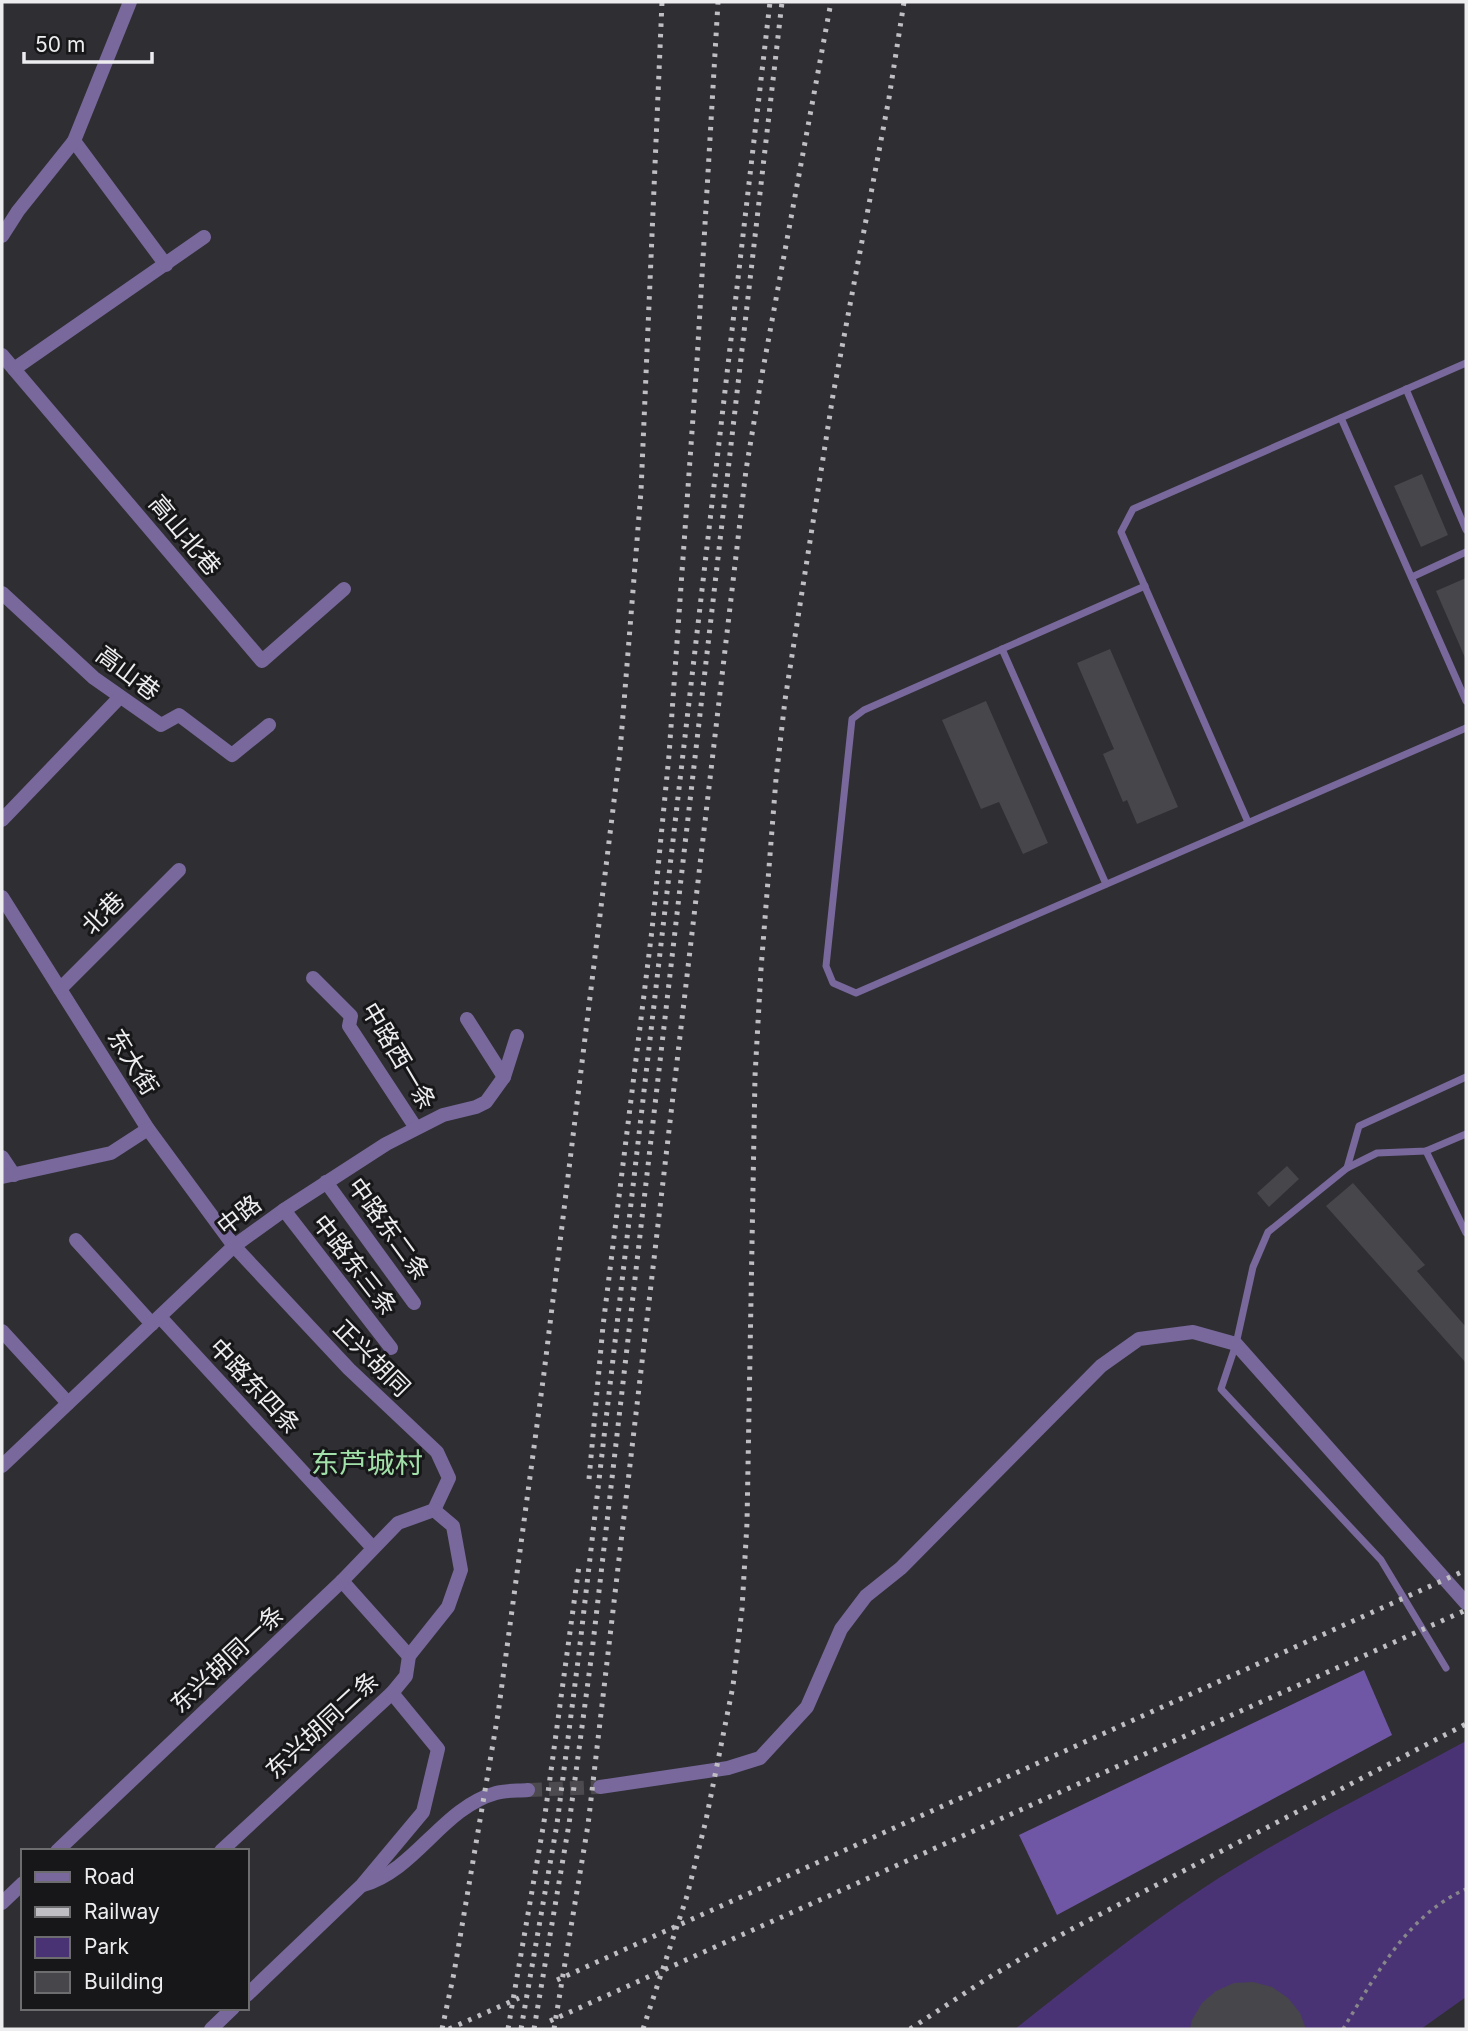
<svg xmlns="http://www.w3.org/2000/svg" width="1468" height="2031" font-family="Inter,'Noto Sans SC',sans-serif">
	<rect width="100%" height="100%" fill="#2f2e32"/>
	<path fill="#4a3374" d="M1466 1741V1997L1421 2029H1015C1076 1981 1137 1932 1202 1889 1286 1834 1378 1789 1466 1741Z"/>
	<path fill="#7057a5" d="M1364 1670 1392 1735 1057 1915 1019 1835Z"/>
	<g fill="#47464b">
		<path d="M1422 474 1448 535 1421 547 1394 486Z"/>
		<path d="M1466 578V660L1436 591Z"/>
		<path d="M1110 649 1178 807 1137 824 1127 800 1123 802 1103 754 1114 749 1077 663Z"/>
		<path d="M986 701 1048 843 1023 854 999 802 981 809 942 720Z"/>
		<path d="M1287 1166 1299 1179 1269 1207 1257 1193Z"/>
		<path d="M1353 1183 1425 1265 1417 1271 1466 1327V1363L1326 1206Z"/>
		<path d="M1253 1982 1272 1987 1288 1998 1300 2013 1306 2029H1190L1192 2020 1202 2003 1216 1991 1234 1983Z"/>
	</g>
	<g fill="none" stroke-linecap="round" stroke-linejoin="round">
		<path stroke="#4c4a4e" stroke-width="14" stroke-dasharray="14 7" stroke-linecap="butt" d="M528 1790 600 1787"/>
		<path stroke="#87868a" stroke-width="3.5" stroke-dasharray="3.5 5" stroke-linecap="butt" d="M1343 2029C1375 1977 1407 1915 1466 1889"/>
		<g stroke="#78689c" stroke-width="7">
			<path d="M1406 389 1466 530"/>
			<path d="M1341 418 1466 701"/>
			<path d="M1412 577 1466 552"/>
			<path d="M1145 586 864 710 852 719 826 966 833 983 856 993 1466 728"/>
			<path d="M1002 649 1106 884"/>
			<path d="M1248 822 1121 532 1133 509 1466 363"/>
			<path d="M1426 1151 1466 1233"/>
			<path d="M1347 1168 1359 1126 1466 1077"/>
			<path d="M1446 1668 1381 1560 1221 1389 1236 1344 1253 1267 1268 1232 1347 1168 1377 1153 1426 1151 1466 1134"/>
		</g>
		<g stroke="#78689c" stroke-width="14">
			<path d="M74 141 166 265"/>
			<path d="M2 236 18 211 74 141 130 2"/>
			<path d="M2 355 262 661 344 589"/>
			<path d="M14 369 204 237"/>
			<path d="M2 593 94 678 161 725 179 715 232 755 269 725"/>
			<path d="M2 820 120 697"/>
			<path d="M2 897 148 1129 234 1246 349 1369 437 1452 449 1478 434 1510"/>
			<path d="M313 978 351 1016 349 1026 416 1128"/>
			<path d="M60 989 179 870"/>
			<path d="M467 1019 504 1077"/>
			<path d="M2 1157 14 1175"/>
			<path d="M2 1177 111 1153 148 1129"/>
			<path d="M326 1182 414 1303"/>
			<path d="M284 1210 391 1348"/>
			<path d="M76 1240 152 1324"/>
			<path d="M160 1317 373 1548"/>
			<path d="M2 1331 68 1403"/>
			<path d="M2 1466 234 1246 284 1210 386 1144 443 1115 476 1107 486 1102 504 1077 517 1036"/>
			<path d="M342 1581 409 1656"/>
			<path d="M600 1787 728 1768 760 1758 807 1707 841 1629 866 1596 901 1568 1101 1366 1139 1339 1193 1332 1236 1344 1466 1603"/>
			<path d="M57 1851 342 1581 398 1523 434 1510"/>
			<path d="M221 1851 392 1693 406 1676 409 1656 448 1607 461 1570 453 1526 434 1510"/>
			<path d="M363 1885C416 1870 442 1808 496 1793 506 1790 518 1791 528 1790"/>
			<path d="M2 1903 23 1883"/>
			<path d="M247 1995 362 1885 423 1812 438 1749 392 1693"/>
			<path d="M211 2029 233 2008"/>
		</g>
		<g stroke="#bfbec2" stroke-width="5" stroke-dasharray="3.5 7" stroke-linecap="butt">
			<path d="M589 1479 603 1326 652 930 669 755 697 361 718 2"/>
			<path d="M557 1980 1466 1570"/>
			<path d="M550 2021 1466 1610"/>
			<path d="M442 2029 454 1973 498 1714 544 1373 620 752 641 491 662 2"/>
			<path d="M449 2029 519 1998"/>
			<path d="M508 2029 544 1822 579 1566"/>
			<path d="M521 2029 557 1824 579 1653 770 2"/>
			<path d="M534 2029 569 1824 592 1652 782 2"/>
			<path d="M554 2029 588 1825 746 470 761 380 831 2"/>
			<path d="M643 2029 687 1896 706 1820 733 1686 742 1609 747 1523 755 1076 761 969 776 779 785 700 833 395 889 98 904 2"/>
			<path d="M910 2029 988 1978 1066 1932 1466 1724"/>
		</g>
	</g>
	<g text-anchor="middle" dominant-baseline="central" stroke-width="6" stroke-linejoin="round" paint-order="stroke">
		<g font-size="24" fill="#edecef" stroke="#171618">
			<text transform="translate(185 535) rotate(50)">高山北巷</text>
			<text transform="translate(128 673) rotate(37)">高山巷</text>
			<text transform="translate(103 913) rotate(-45)">北巷</text>
			<text transform="translate(399 1056) rotate(59)">中路西一条</text>
			<text transform="translate(133 1062) rotate(58)">东大街</text>
			<text transform="translate(239 1215) rotate(-38)">中路</text>
			<text transform="translate(389 1229) rotate(54)">中路东二条</text>
			<text transform="translate(355 1265) rotate(52)">中路东三条</text>
			<text transform="translate(372 1358) rotate(45)">正兴胡同</text>
			<text transform="translate(255 1386) rotate(47)">中路东四条</text>
			<text transform="translate(227 1659) rotate(-43)">东兴胡同一条</text>
			<text transform="translate(322 1725) rotate(-43)">东兴胡同二条</text>
		</g>
		<g font-size="28" fill="#a1e0a8" stroke="#171618">
			<text x="367" y="1463">东芦城村</text>
		</g>
	</g>
	<rect width="1468" height="2031" fill="none" stroke="#edecef" stroke-width="7"/>
	<rect x="21" y="1849" width="228" height="161" fill="#171618" stroke="#6d6c6e" stroke-width="2"/>
	<rect x="35" y="1872" width="35" height="10" fill="#78689c" stroke="#6d6c6e" stroke-width="2"/>
	<text x="84" y="1884" font-size="21" fill="#edecef">Road</text>
	<rect x="35" y="1907" width="35" height="10" fill="#bfbec2" stroke="#6d6c6e" stroke-width="2"/>
	<text x="84" y="1919" font-size="21" fill="#edecef">Railway</text>
	<rect x="35" y="1937" width="35" height="21" fill="#4a3374" stroke="#6d6c6e" stroke-width="2"/>
	<text x="84" y="1954" font-size="21" fill="#edecef">Park</text>
	<rect x="35" y="1972" width="35" height="21" fill="#47464b" stroke="#6d6c6e" stroke-width="2"/>
	<text x="84" y="1989" font-size="21" fill="#edecef">Building</text>
	<path d="M24 52v10h128v-10" fill="none" stroke="#edecef" stroke-width="3.5"/>
	<text x="35" y="52" font-size="21" fill="#edecef" stroke="#171618" stroke-width="5" paint-order="stroke">50 m</text>
</svg>
